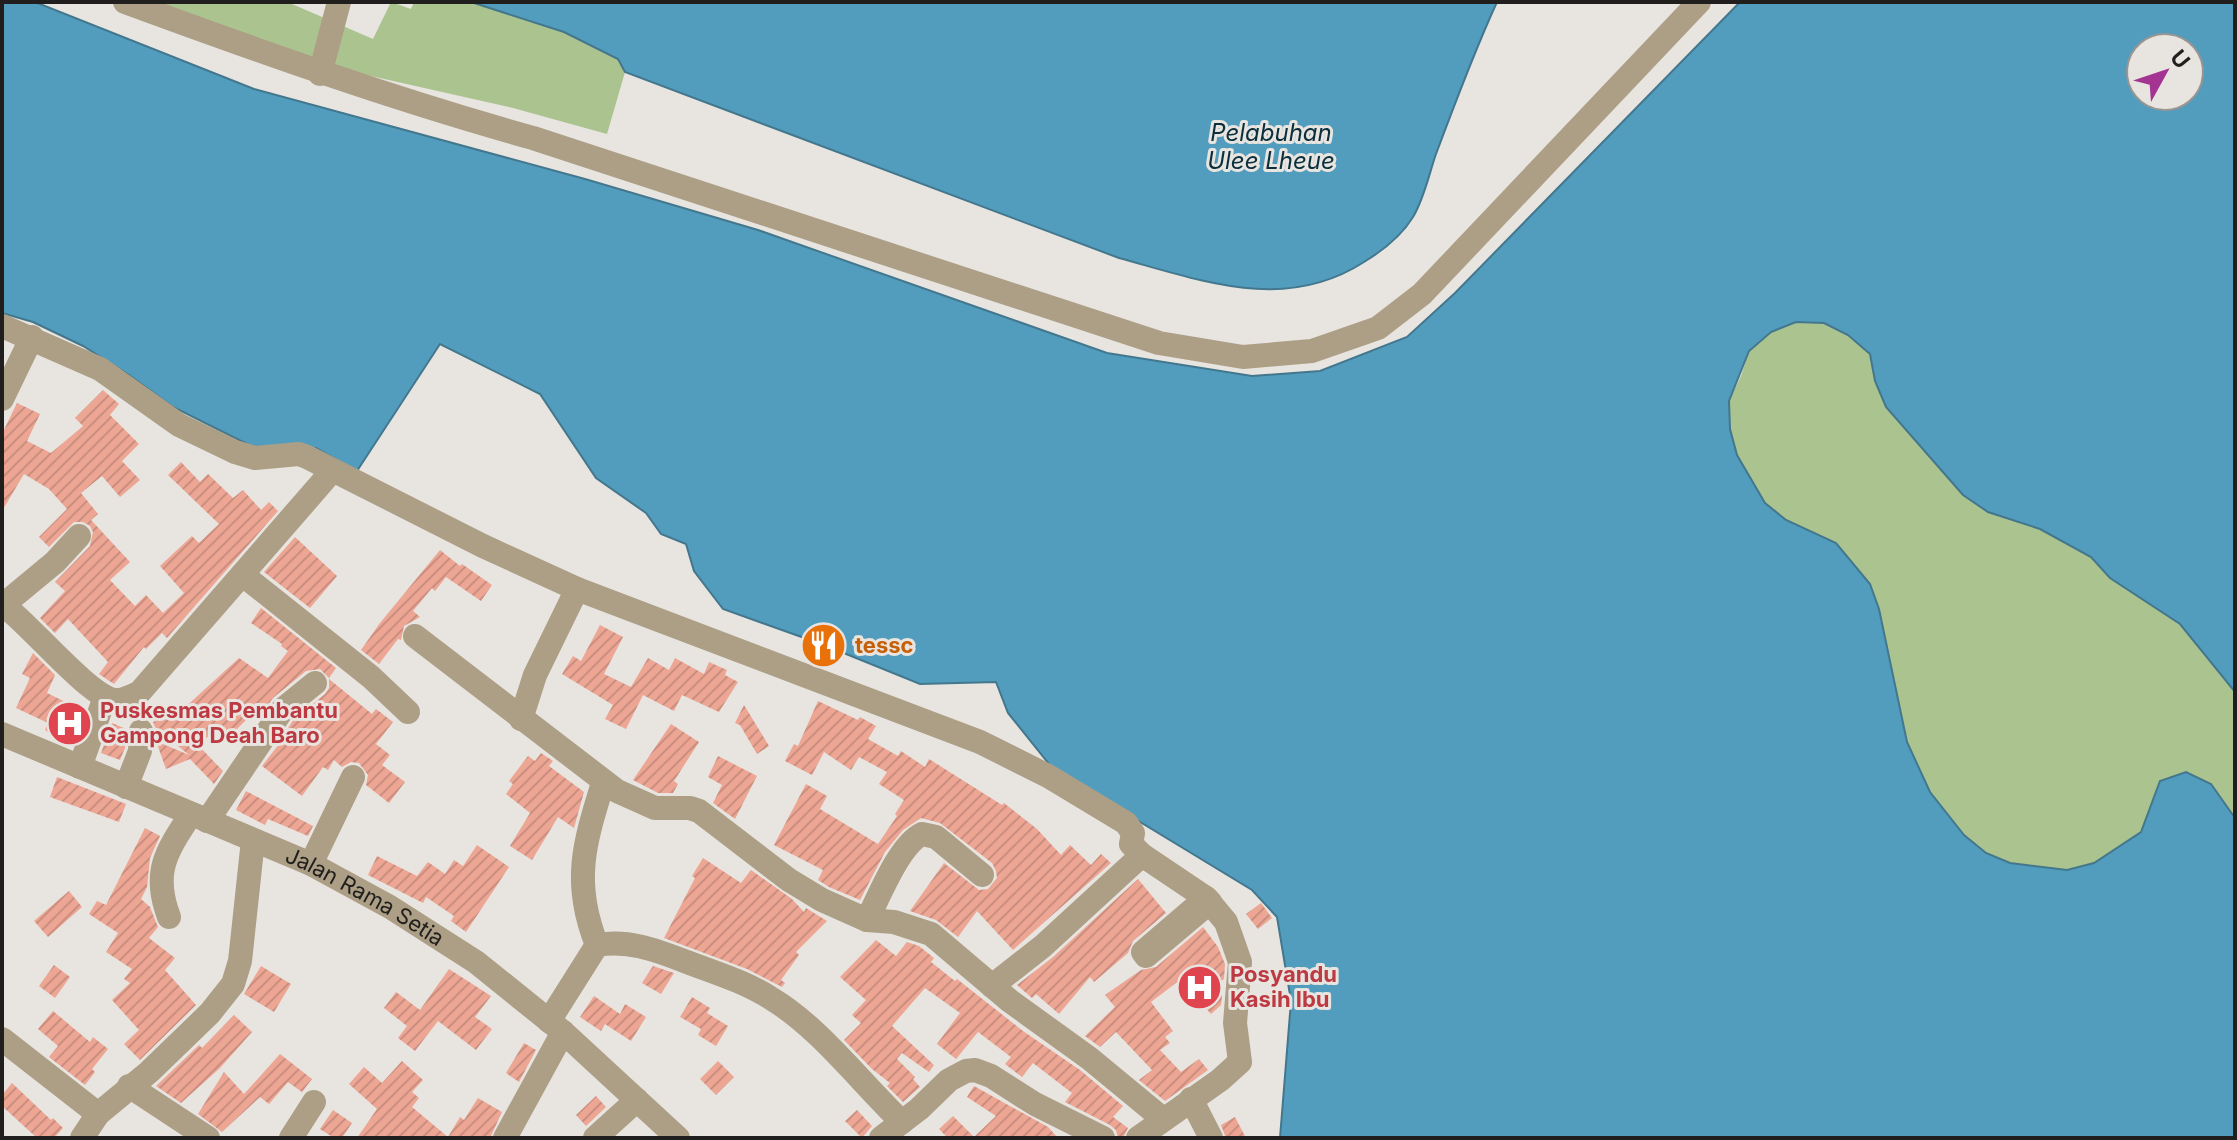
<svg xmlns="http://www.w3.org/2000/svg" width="2237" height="1140" font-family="Inter,sans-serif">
	<defs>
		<pattern id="building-hatch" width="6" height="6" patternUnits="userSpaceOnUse" patternTransform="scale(2)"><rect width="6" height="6" fill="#eda694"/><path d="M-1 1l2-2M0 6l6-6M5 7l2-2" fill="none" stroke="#cb8e7f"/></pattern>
	</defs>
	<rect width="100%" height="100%" fill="#e8e4e0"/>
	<g fill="#abc38e">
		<path d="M155 2H293L292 4 373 39 391 2 411 9 414 2H471L564 32 619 59 625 72 607 134 513 108 313 63Z"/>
		<path d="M1796 322 1824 323 1848 335 1870 354 1875 382 1988 512 2040 529 2091 557 2110 578 2180 624 2235 692V818L2211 784 2160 781 2141 832 2094 863 2067 870 2010 863 1986 853 1964 835 1947 814 1930 792 1907 742 1879 609 1836 543 1786 520 1765 503 1737 455 1730 429 1729 401 1741 376 1749 351 1771 332Z"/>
	</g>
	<g fill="#529dbd" stroke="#43778d" stroke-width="2" fill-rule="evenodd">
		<path d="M2 2H35L254 89 585 179 758 230 1107 353 1252 376 1320 371 1407 337 1455 293 1740 2H2235V692L2180 624 2110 578 2091 557 2040 529 1988 512 1963 495 1886 407 1875 381 1870 354 1848 335 1824 323 1796 322 1771 332 1749 351 1729 401 1730 429 1737 455 1765 503 1786 520 1836 543 1870 584 1879 609 1907 742 1930 792 1964 835 1986 853 2010 863 2067 870 2094 863 2141 832 2160 781 2186 772 2211 784 2235 818V1138H1280L1291 1001 1277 917 1252 890 1053 769 1008 713 996 682 920 684 824 645 723 609 694 571 686 544 661 534 646 513 596 478 540 394 440 344 357 471 316 448 282 456 255 448 173 407 129 375 83 346 33 322 2 313ZM2141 48H2189V96H2141Z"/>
		<path d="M471 2H1497C1474 52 1455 103 1436 154 1429 174 1424 199 1413 217 1402 235 1382 251 1364 262 1285 313 1203 281 1119 258L625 72 618 59 564 32Z"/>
	</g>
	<g fill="url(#building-hatch)">
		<path d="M103 390 119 404 110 415 139 444 122 461 140 480 120 497 102 476 81 493 98 514 91 520 130 562 110 580 135 606 146 595 163 613 184 593 160 566 192 536 199 543 219 524 168 475 181 462 200 482 208 474 233 498 243 490 261 510 269 502 278 511 167 638 162 633 146 649 144 647 114 684 99 674 108 662 68 619 55 633 40 618 65 591 55 582 90 546 93 532 90 526 83 522H74L49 547 39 537 67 509 49 489 24 474 2 511V434L17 403 40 414 27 441 51 453 83 426 75 418Z"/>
		<path d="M295 537 337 576 310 608 264 572Z"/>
		<path d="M440 550 460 566 462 564 492 585 481 601 446 577 435 591 432 588 413 611 420 617 404 626 401 640 398 639 379 664 361 650 380 623Z"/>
		<path d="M261 608 336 668 329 678 320 669 306 671 273 698 258 719 251 715 231 735 221 726 198 745 223 771 214 784 190 759 166 769 156 741 189 755 155 727 153 722 181 711 239 658 268 678 288 651 281 646 282 644 251 623Z"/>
		<path d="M600 625 623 637 604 674 631 687 648 658 669 670 675 658 704 674 709 662 727 670 725 675 738 682 719 712 682 695 674 711 643 695 626 729 605 719 613 705 562 674 573 656 581 661Z"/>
		<path d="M33 653 55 675 47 693 84 711 72 744 45 730 48 723 16 708 30 678 22 674Z"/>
		<path d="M329 679 372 714 376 709 393 722 376 744 390 755 382 765 405 782 389 803 366 785 368 775 359 763 351 762 342 767 334 760 328 770 323 767 302 796 262 766 286 735 284 734 294 719 325 694 329 688Z"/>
		<path d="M818 701 858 720 860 717 876 726 868 739 898 756 901 751 925 767 929 759 1002 805 1004 803 1037 829 1061 855 1070 845 1091 865 1101 854 1111 863 1013 950 977 911 958 937 936 920 910 911 944 863 979 890 988 889 997 878 996 871 992 863 940 823 921 818 903 830 885 852 860 900 829 887 818 880 823 870 774 845 806 784 827 796 820 809 878 844 897 816 895 814 904 800 879 784 887 772 859 757 851 770 824 752 812 775 785 761 794 744 798 746Z"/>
		<path d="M744 705 769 746 757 754 740 725 735 723Z"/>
		<path d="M112 723 126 729 125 748 120 760 101 753Z"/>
		<path d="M671 724 699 742 674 781 678 784 673 793H658L633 780Z"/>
		<path d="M541 753 553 761 549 766 584 792 574 828 558 817 532 860 510 846 530 813 506 794 513 784 509 781 528 756 535 761Z"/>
		<path d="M718 756 757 776 735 819 713 803 722 785 708 777Z"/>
		<path d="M57 777 126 804 119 822 50 797Z"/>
		<path d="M246 791 313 826 308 836 268 819 265 825 236 810Z"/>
		<path d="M145 828 160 836 150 858 147 887 141 899 150 907 158 927 149 938 175 958 165 970 196 1005 140 1060 124 1044 139 1030 112 1000 130 983 124 979 132 969 106 952 118 933 89 914 97 901 106 905Z"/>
		<path d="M477 845 509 867 466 932 451 921 454 916 426 897 423 903 368 875 377 856 417 876 428 862 445 874 454 860 463 866Z"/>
		<path d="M703 858 741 883 751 870 792 899 804 912 806 908 827 921 796 952 799 955 781 980 785 983 782 987 747 969 664 938 695 878 692 876Z"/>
		<path d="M1138 879 1166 913 1133 941 1128 953 1094 982 1090 977 1059 1014 1036 994 1032 998 1017 985 1053 957Z"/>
		<path d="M69 891 82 907 48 937 34 921Z"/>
		<path d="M1261 903 1272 918 1258 929 1246 914Z"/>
		<path d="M1203 927 1218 947 1225 964 1224 979 1214 986 1222 996 1221 1005 1211 1014 1198 999 1196 1000 1180 980 1151 1002 1173 1031 1165 1037 1170 1043 1160 1050 1181 1072 1199 1059 1208 1070 1165 1101 1139 1080 1152 1070 1116 1032 1100 1047 1085 1036 1115 1007 1105 995 1141 970 1156 967Z"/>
		<path d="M876 940 896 956 907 942 919 946 934 958 931 962 955 981 957 979 1023 1031 1080 1070 1123 1106 1113 1117 1128 1128 1123 1138H1118L1116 1130 1110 1125 1065 1102 1072 1093 1033 1063 1022 1077 1005 1064 1011 1057 978 1032 956 1059 937 1044 960 1013 925 988 892 1026 934 1065 929 1072 902 1053 897 1059 915 1077 913 1079 920 1087 903 1102 887 1086 890 1083 872 1069 844 1040 861 1023 852 1015 866 1000 840 977Z"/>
		<path d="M54 965 70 977 55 998 39 986Z"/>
		<path d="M261 966 291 984 274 1012 244 994Z"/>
		<path d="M653 966 674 973 661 994 642 983Z"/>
		<path d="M449 969 491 996 475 1017 492 1029 476 1050 438 1021 415 1051 398 1038 407 1026 384 1008 396 992 420 1010Z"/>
		<path d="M594 996 620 1014 625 1004 646 1017 631 1041 605 1024 601 1031 580 1017Z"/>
		<path d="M692 997 710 1008 707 1013 728 1026 716 1046 698 1035 701 1029 680 1017Z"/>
		<path d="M53 1011 90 1042 93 1037 108 1049 92 1069 95 1072 85 1085 49 1057 58 1046 38 1029Z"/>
		<path d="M234 1015 252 1032 220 1068 181 1103 156 1086 199 1045 202 1048Z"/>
		<path d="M524 1043 536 1050 519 1082 506 1073Z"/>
		<path d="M280 1054 312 1079 302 1092 288 1082 269 1104 260 1097 222 1132 198 1114 224 1072 244 1094Z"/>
		<path d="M402 1061 423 1080 412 1092 419 1098 412 1107 448 1137 460 1117 464 1120 478 1098 502 1112 490 1138H357L377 1109 349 1084 364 1067 382 1083Z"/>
		<path d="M718 1061 734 1077 716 1095 700 1079Z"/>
		<path d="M12 1083 51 1120 53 1118 63 1128 54 1138H37L2 1106V1095Z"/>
		<path d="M974 1086 1048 1127 1058 1138H948L939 1129 953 1116 974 1137 996 1116 967 1097Z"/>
		<path d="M596 1096 606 1107 586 1126 576 1115Z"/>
		<path d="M333 1110 352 1123 342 1138H334L320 1129Z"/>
		<path d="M857 1110 872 1126 862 1138 845 1121Z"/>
		<path d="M1235 1117 1246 1138H1226L1221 1125Z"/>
	</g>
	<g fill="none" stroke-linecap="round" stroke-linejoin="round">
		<g stroke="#ac9f85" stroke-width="24">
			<path d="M125 2C261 52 393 99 533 138L1159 343 1243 357 1312 351 1378 328 1422 294 1699 2"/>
			<path d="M320 74 339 2"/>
			<path d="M2 326 100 369 179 425 235 452 255 458 299 454 307 457 483 546 577 589 980 742 1048 776 1126 823 1133 833 1131 844 1142 855 1206 898 1226 922 1240 962 1235 1023 1240 1062 1220 1080 1138 1138"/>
			<path d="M2 399 32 337"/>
			<path d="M243 575 371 677 408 712"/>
			<path d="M2 604C29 623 89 697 115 700 123 701 131 696 139 693L332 471"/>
			<path d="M3 605 55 562 79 536"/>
			<path d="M415 636 617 791 655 808H690L699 811 789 880 822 900 867 920 894 922 931 934 1010 1001 1089 1058 1163 1119"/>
			<path d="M521 719 535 675 577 589"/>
			<path id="s1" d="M2 734 311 864 390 907 476 962 563 1032 678 1138"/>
			<path d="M80 767 105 697"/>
			<path d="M126 787 140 751 141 731"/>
			<path d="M207 821 283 709 315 683"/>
			<path d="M311 864 353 777"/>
			<path d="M1206 898 1210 902 1146 956 1143 952Z"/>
			<path d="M169 917C152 872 166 852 191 814"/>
			<path d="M867 920C879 897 899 845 922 834L936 837 982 875"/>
			<path d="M597 945C572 883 584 844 603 783"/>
			<path d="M992 986 1043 946 1142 855"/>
			<path d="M549 1021 597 945C629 939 658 951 687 962 716 973 746 982 772 999 819 1027 862 1084 902 1122"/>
			<path d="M2 1039 98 1114"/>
			<path d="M129 1086 208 1138"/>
			<path d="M1191 1099 1211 1138"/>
			<path d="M82 1138 98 1114 149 1072 210 1013 233 984 240 961 253 840"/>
			<path d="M291 1138 314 1102"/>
			<path d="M505 1138 563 1032"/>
			<path d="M595 1138 637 1100"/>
			<path d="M881 1138 919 1109 949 1080 966 1071 975 1070 991 1076 1035 1104 1103 1138"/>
		</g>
	</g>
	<defs>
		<symbol id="restaurant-disc" viewBox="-11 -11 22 22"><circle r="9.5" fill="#e8710a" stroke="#e8e4e0"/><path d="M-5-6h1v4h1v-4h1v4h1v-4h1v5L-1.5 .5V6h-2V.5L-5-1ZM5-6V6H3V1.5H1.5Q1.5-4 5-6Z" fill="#fff"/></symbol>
		<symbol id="hospital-disc" viewBox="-11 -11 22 22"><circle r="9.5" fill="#e0444e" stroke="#e8e4e0"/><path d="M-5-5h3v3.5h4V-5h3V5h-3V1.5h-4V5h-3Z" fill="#fff"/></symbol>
	</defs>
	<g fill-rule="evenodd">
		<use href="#restaurant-disc" x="798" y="620" width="51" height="51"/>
		<use href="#hospital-disc" x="44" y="698" width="51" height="51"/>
		<use href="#hospital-disc" x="1174" y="962" width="51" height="51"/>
	</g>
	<g text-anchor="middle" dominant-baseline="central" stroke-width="6" stroke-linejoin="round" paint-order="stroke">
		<g font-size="22" font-weight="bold" fill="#c56008" stroke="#e8e4e0" text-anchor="start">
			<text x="855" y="645">tessc</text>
		</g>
		<g font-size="22" font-weight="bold" fill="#be3a42" stroke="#e8e4e0" text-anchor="start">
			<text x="100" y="710">Puskesmas Pembantu<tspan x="100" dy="25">Gampong Deah Baro</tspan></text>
			<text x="1230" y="974">Posyandu<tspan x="1230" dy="25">Kasih Ibu</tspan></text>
		</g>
		<g font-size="22" fill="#201f1e" stroke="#e8e4e0">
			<text stroke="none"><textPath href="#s1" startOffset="398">Jalan Rama Setia</textPath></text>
		</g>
		<g font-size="24" font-style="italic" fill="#0b2f3d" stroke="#e8e4e0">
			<text x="1271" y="132">Pelabuhan<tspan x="1271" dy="28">Ulee Lheue</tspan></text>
		</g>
	</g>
	<rect width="2237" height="1140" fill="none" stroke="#201f1e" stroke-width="8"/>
	<g transform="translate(2165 72) rotate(50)"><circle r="38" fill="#e8e4e0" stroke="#989592" stroke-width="2"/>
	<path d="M0-6L14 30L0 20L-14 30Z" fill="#a43491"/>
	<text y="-12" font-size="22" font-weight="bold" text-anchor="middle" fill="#201f1e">U</text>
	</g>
</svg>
